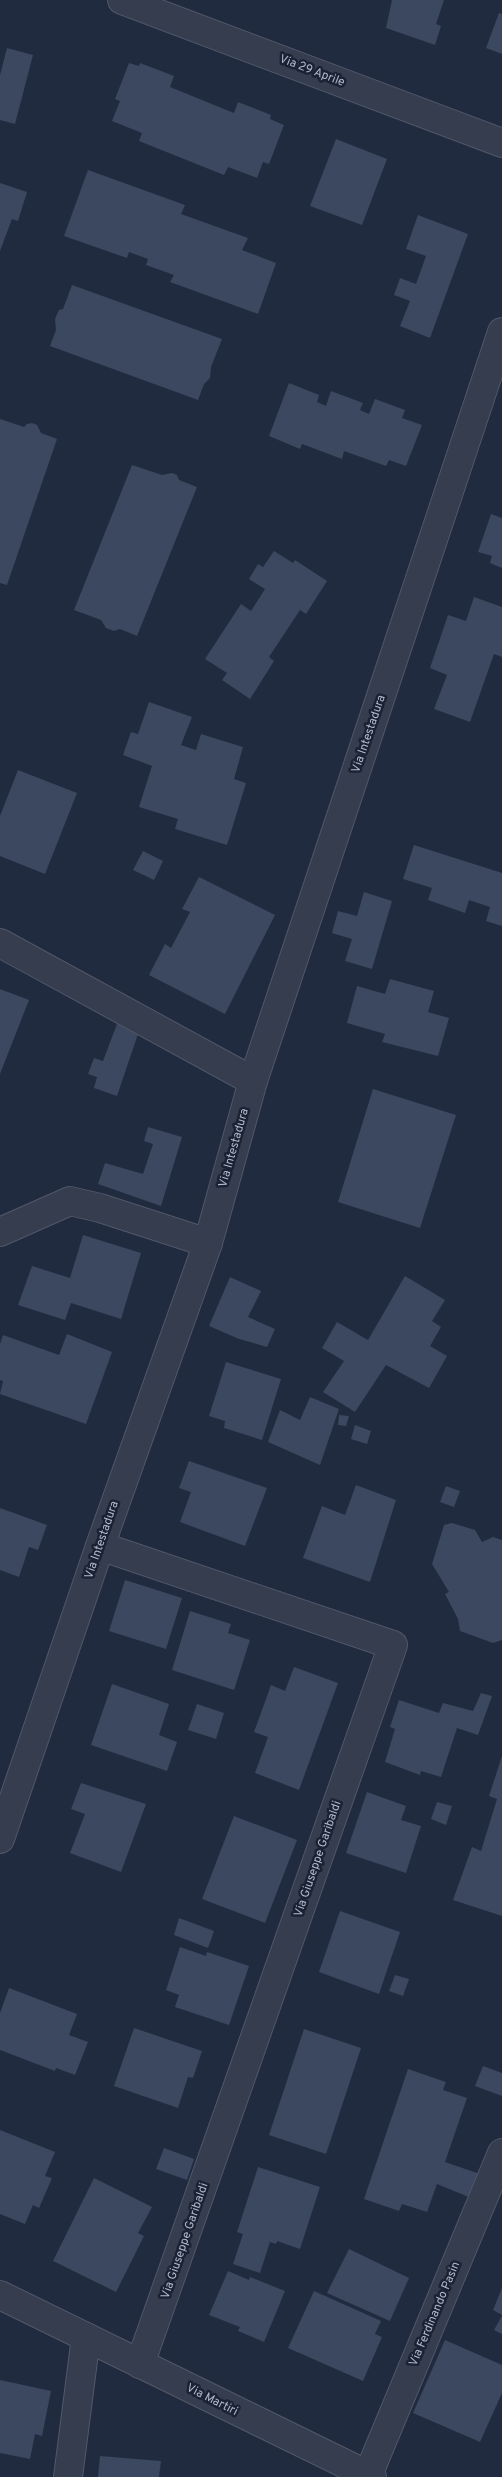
<svg xmlns="http://www.w3.org/2000/svg" width="502" height="2477" font-family="Overpass,sans-serif">
	<rect width="100%" height="100%" fill="#212b3f"/>
	<g fill="#3c4760">
		<path d="M392 0H444L436 24 441 26 435 45 386 28Z"/>
		<path d="M499 13 502 14V54L486 48Z"/>
		<path d="M7 48 33 55 15 124 0 120V75Z"/>
		<path d="M129 63 139 66 140 63 174 76 170 87 234 113 238 102 271 115 270 119 284 125 269 164 263 162 257 178 228 167 224 175 139 141 142 133 112 121 120 101 115 99Z"/>
		<path d="M336 139 387 159 362 225 310 206Z"/>
		<path d="M88 170 185 205 181 214 248 238 242 250 276 263 258 314 170 282 174 275 146 265 148 259 129 252 127 258 64 236Z"/>
		<path d="M0 183 27 192 18 221 12 219 0 251Z"/>
		<path d="M418 215 468 234 430 338 400 326 410 301 394 295 400 278 416 284 426 256 406 249Z"/>
		<path d="M72 285 222 339 211 367 210 378 204 384 198 400 50 346 56 330 55 319 59 310 63 309Z"/>
		<path d="M289 383 319 395 317 402 326 406 331 391 363 403 360 410 369 414 375 399 405 410 402 418 422 425 406 466 389 460 386 466 344 451 342 459 302 444 300 449 269 436Z"/>
		<path d="M0 419 24 427 27 424 32 423 37 425 41 433 57 439 7 585 0 583Z"/>
		<path d="M132 465 162 475 172 473 177 475 179 480 197 487 137 636 120 629 114 631 106 628 101 620 74 610Z"/>
		<path d="M491 514 502 518V568L490 563 492 556 478 552Z"/>
		<path d="M274 551 293 563 295 560 327 581 306 614 300 610 269 657 274 661 250 699 222 680 227 673 205 659 241 604 251 611 265 589 249 579 258 564 263 567Z"/>
		<path d="M474 597 502 607V657L494 654 470 722 434 709 447 675 430 668 448 615 466 621Z"/>
		<path d="M149 702 192 717 181 745 196 750 201 734 243 747 234 779 246 783 227 845 175 829 178 819 139 807 152 766 123 755 131 732 138 734Z"/>
		<path d="M18 770 77 793 45 874 0 856V816Z"/>
		<path d="M414 845 502 873V926L486 921 490 907 469 900 465 913 428 900 432 888 403 879Z"/>
		<path d="M143 851 163 861 154 880 133 870Z"/>
		<path d="M199 877 275 915 225 1014 149 975 165 944 171 948 190 912 182 909Z"/>
		<path d="M364 892 392 901 372 969 345 961 352 939 332 933 338 911 357 916Z"/>
		<path d="M390 979 434 991 428 1012 449 1018 438 1056 382 1042 385 1034 347 1023 357 986 385 994Z"/>
		<path d="M0 989 29 1000 0 1074Z"/>
		<path d="M117 1024 139 1031 117 1096 94 1088 97 1077 88 1074 94 1058 103 1061Z"/>
		<path d="M373 1089 456 1115 420 1228 338 1202Z"/>
		<path d="M148 1127 182 1137 161 1206 98 1184 105 1163 143 1174 153 1144 144 1141Z"/>
		<path d="M83 1235 141 1253 121 1319 71 1303 65 1320 18 1305 32 1266 70 1278Z"/>
		<path d="M405 1276 445 1300 432 1321 441 1327 430 1346 447 1356 429 1388 386 1365 355 1412 323 1392 344 1361 322 1348 337 1322 368 1340Z"/>
		<path d="M230 1277 261 1291 248 1317 275 1329 267 1347 239 1339 209 1326Z"/>
		<path d="M67 1334 112 1352 86 1424 0 1394 3 1381 0 1380V1344L3 1335 59 1355Z"/>
		<path d="M226 1362 281 1379 262 1440 224 1428 225 1421 209 1416Z"/>
		<path d="M310 1397 339 1409 320 1465 268 1442 280 1410 300 1420Z"/>
		<path d="M339 1415 349 1416 346 1426 338 1425Z"/>
		<path d="M355 1425 371 1431 367 1444 351 1439Z"/>
		<path d="M189 1461 267 1488 245 1546 180 1522 191 1492 179 1488Z"/>
		<path d="M356 1485 396 1500 370 1582 303 1558 322 1506 345 1515Z"/>
		<path d="M446 1486 460 1491 454 1507 440 1502Z"/>
		<path d="M0 1508 47 1525 38 1550 29 1547 19 1577 0 1570Z"/>
		<path d="M452 1523 475 1530 482 1542 493 1537 502 1540V1640L493 1643 460 1631 458 1619 445 1594 449 1592 432 1564 444 1525Z"/>
		<path d="M125 1580 182 1598 166 1649 109 1631Z"/>
		<path d="M190 1611 231 1624 228 1633 250 1640 234 1690 172 1670Z"/>
		<path d="M294 1667 338 1683 299 1790 255 1773 268 1737 254 1732 271 1685 285 1691Z"/>
		<path d="M112 1684 169 1704 159 1735 177 1742 167 1771 91 1745Z"/>
		<path d="M481 1693 492 1696 478 1735 457 1728 441 1777 421 1771 420 1775 385 1762 395 1729 390 1727 399 1700 439 1713 443 1703 473 1711Z"/>
		<path d="M197 1704 224 1713 216 1739 188 1730Z"/>
		<path d="M502 1756V1916L453 1900 472 1847 481 1851 497 1799 489 1796Z"/>
		<path d="M81 1783 146 1804 121 1872 70 1853 85 1814 71 1809Z"/>
		<path d="M367 1792 406 1806 401 1820 421 1826 406 1873 346 1853Z"/>
		<path d="M437 1802 452 1806 446 1825 431 1819Z"/>
		<path d="M234 1816 297 1840 265 1923 202 1899Z"/>
		<path d="M340 1911 400 1932 379 1994 319 1972Z"/>
		<path d="M179 1918 214 1931 208 1948 174 1935Z"/>
		<path d="M180 1947 206 1956 207 1952 249 1966 229 2025 175 2007 179 1995 166 1990Z"/>
		<path d="M395 1975 409 1979 403 1996 389 1991Z"/>
		<path d="M9 1988 77 2014 69 2035 88 2042 75 2075 56 2068 55 2071 0 2050V2013Z"/>
		<path d="M134 2028 202 2051 193 2078 188 2077 178 2108 114 2086Z"/>
		<path d="M304 2029 361 2048 326 2154 269 2135Z"/>
		<path d="M483 2066 502 2073V2096L475 2086Z"/>
		<path d="M408 2069 446 2082 443 2090 467 2098 445 2162 480 2174 471 2198 437 2184 427 2212 402 2204 399 2211 364 2199Z"/>
		<path d="M0 2130 55 2152 45 2176 52 2178 39 2208 33 2205 25 2224 0 2214Z"/>
		<path d="M164 2148 194 2159 187 2180 156 2169Z"/>
		<path d="M258 2167 320 2187 300 2249 277 2241 276 2244 270 2242 260 2273 233 2264 243 2234 237 2232Z"/>
		<path d="M94 2178 152 2207 138 2233 144 2236 116 2292 53 2261Z"/>
		<path d="M349 2249 409 2278 390 2321 327 2293Z"/>
		<path d="M228 2271 249 2280 250 2277 285 2291 264 2342 238 2331 240 2327 209 2315Z"/>
		<path d="M502 2288V2315L493 2310Z"/>
		<path d="M314 2291 381 2321 375 2334 382 2337 363 2381 288 2348Z"/>
		<path d="M502 2316V2334L494 2330Z"/>
		<path d="M445 2340 502 2365V2393L480 2442 413 2413Z"/>
		<path d="M0 2380 51 2391 42 2436 35 2434 30 2459 0 2453Z"/>
		<path d="M100 2456 161 2461 159 2477H98Z"/>
	</g>
	<g fill="none" stroke-linecap="round" stroke-linejoin="round">
		<defs>
			<g id="minor">
				<path d="M122 0 502 143"/>
				<path d="M0 943 253 1081"/>
				<path d="M0 1232 70 1201 100 1208 208 1243"/>
				<path d="M100 1546 393 1645 140 2364"/>
				<path d="M0 1839 100 1546 208 1243 253 1081 502 332"/>
				<path d="M368 2475 502 2153"/>
				<path d="M68 2477 86 2337"/>
			</g>
			<path id="tertiary" d="M0 2295 372 2477"/>
		</defs>
		<use href="#minor" stroke="#50586a" stroke-width="30"/>
		<use href="#tertiary" stroke="#50586a" stroke-width="30"/>
		<use href="#minor" stroke="#353d4f" stroke-width="28"/>
		<use href="#tertiary" stroke="#353d4f" stroke-width="28"/>
	</g>
	<g text-anchor="middle" dominant-baseline="central" stroke-width="5" stroke-linejoin="round" paint-order="stroke">
		<g font-size="12" fill="#b1b8ca" stroke="#1a2234">
			<text transform="translate(312 71) rotate(21)">Via 29 Aprile</text>
			<text transform="translate(369 734) rotate(-71)">Via Intestadura</text>
			<text transform="translate(234 1148) rotate(-74)">Via Intestadura</text>
			<text transform="translate(102 1540) rotate(-71)">Via Intestadura</text>
			<text transform="translate(318 1859) rotate(-71)">Via Giuseppe Garibaldi</text>
			<text transform="translate(185 2241) rotate(-71)">Via Giuseppe Garibaldi</text>
			<text transform="translate(435 2314) rotate(-67)">Via Ferdinando Pasin</text>
			<text transform="translate(212 2400) rotate(27)">Via Martiri</text>
		</g>
	</g>
</svg>
